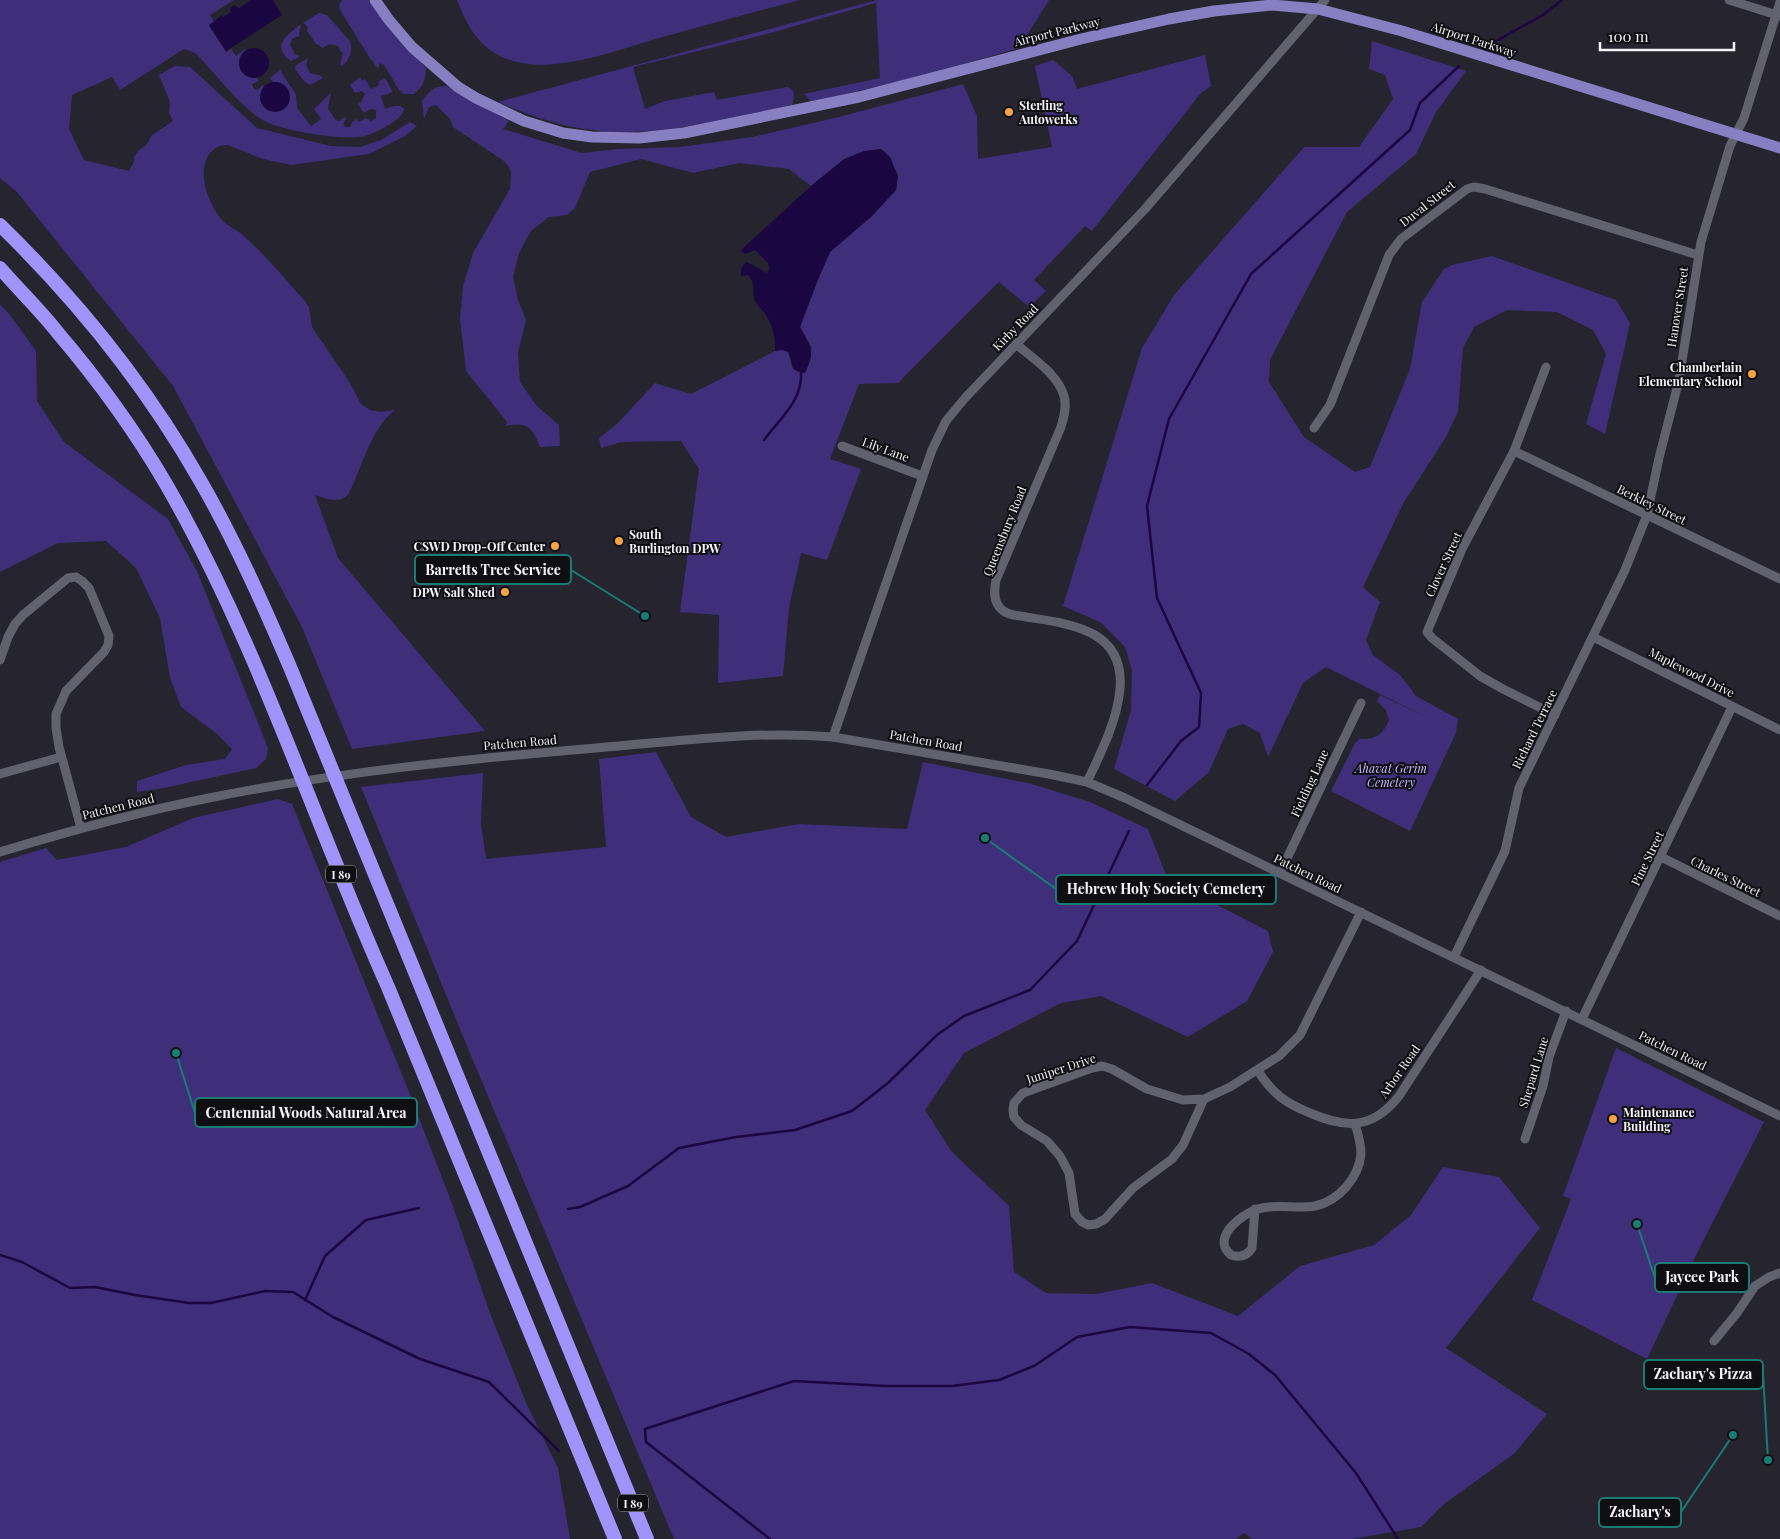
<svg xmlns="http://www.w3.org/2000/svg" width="1780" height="1539" font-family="'Playfair Display',serif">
	<rect width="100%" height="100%" fill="#25242f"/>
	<g fill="#3f2f7a">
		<path d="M0 0H234L210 15 214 22 209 26 226 52 231 49 236 56 245 49 246 50C233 61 240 79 257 78L259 81 252 84 254 89 257 90 263 85 264 87 262 91 269 110 278 111 289 102V91L278 82H273L270 78 280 70 296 95 297 108 311 126 321 119 314 109 331 93 328 109 336 120 339 121 345 117 346 119 343 124 346 127H350L352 122 357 119 359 122 366 118 371 121 376 118V110L370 109 366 112H363L358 104 361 102 365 94 362 91 355 93 350 85 360 77 362 81 365 79 371 89 379 85 378 82 385 78 393 92 381 96 385 109C392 107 399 103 404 109 403 116 395 121 389 125 381 129 373 134 365 136 344 141 281 131 263 120 236 104 218 75 195 53L184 49 120 90 112 77 72 95 69 129 84 160 129 171 134 162V157L138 151 147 144 152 135 173 121 169 113 170 102 159 75 175 66 190 67 257 128 331 146 360 147 381 140 410 122 417 126 405 136 369 154 291 165 263 159 228 145C218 145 212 149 207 158 198 177 209 203 221 219 227 226 238 230 245 237 267 257 286 280 305 301L309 307 312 327 350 383 361 404 370 410 381 412 395 410C369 431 363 466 348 495 337 504 327 499 315 495L338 558 485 731 352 749 302 627 173 386 17 192 0 178Z"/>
		<path d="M342 0H368L426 68C426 80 423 86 414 94H404L399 90 384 65 380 63 378 69 372 60H371L340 10 339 5Z"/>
		<path d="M457 0H800C751 13 701 26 652 40 616 51 579 64 541 65 528 65 512 62 500 56 477 45 466 23 457 0Z"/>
		<path d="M877 0H1049L1019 48 911 79 812 102 804 94 880 78 876 3 763 35 633 67 645 109 665 101 714 92 717 100 787 87C796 90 795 97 792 105 729 118 657 139 592 130 559 126 529 115 498 102Z"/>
		<path d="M319 13 327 15 350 41C353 51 350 60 342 66L340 65 343 53 341 52 338 46 330 44 322 48 319 45 316 44 307 31 308 27 303 23Z"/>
		<path d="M301 24 299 36 292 39 290 45 294 52V54L299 56V57L291 61C270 46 287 35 301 24Z"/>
		<path d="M1372 41 1466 71 1436 112 1416 154 1347 212 1270 360 1269 382 1304 437 1355 472 1370 467 1410 369 1422 302 1444 269 1452 265 1492 256 1616 300 1630 323 1605 434 1586 424 1606 354 1593 330 1557 312 1507 310 1474 327 1463 348 1458 412 1446 437 1404 502 1363 587 1380 602 1366 640 1373 655 1400 675 1416 696 1458 719 1456 733 1410 831 1331 791 1355 743 1359 739C1375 740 1383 735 1389 720L1386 710 1377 701 1380 695 1430 719 1326 667 1303 683 1268 757 1260 733 1243 724 1228 729 1209 772 1175 801 1114 769 1131 710 1132 670 1125 647 1100 622 1063 606 1142 348 1174 295 1304 147H1359L1393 99 1385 75 1369 69Z"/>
		<path d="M1205 55 1211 86 1201 93 1092 231 1085 226 1034 280 1046 291 1029 307 999 282 898 383 859 384 830 459 861 469 827 560 801 553 789 608 783 676 718 683 719 615 680 612 699 469 681 441 622 442 601 448 599 438 618 423 655 383 691 394 775 351 782 349 788 352 793 369 812 348 800 327 817 282 830 252 872 216 896 190 898 176 895 169 890 157 881 149C848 153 836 166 811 186L789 169 739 163 693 173 641 159 590 172 575 208 567 215 549 217 531 231 519 253 513 277 518 300 526 320 518 353 520 382 537 406 559 425 560 446 540 447C532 426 527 422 505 426L507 422 466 371 460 319 463 286 473 253 510 189 511 173 509 167 504 161 453 127 450 119 436 105 429 107 424 119 422 101C430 91 433 86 447 86L509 121 503 129 582 153 618 149 680 147 752 137 839 117 963 84 977 116 978 159 1052 147 1035 66 1053 60 1072 76 1077 89Z"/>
		<path d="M308 58 306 65 310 73 321 76 323 78 310 85 304 81 295 69 296 65Z"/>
		<path d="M0 304 10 315 36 351 37 401 64 442 168 519 197 571 268 748 266 759 256 768 164 788 137 792V781L186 765 225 759 232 749 216 733 181 707 170 678 160 618 136 568 106 541 58 543 0 572Z"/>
		<path d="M656 752 691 817 726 837 799 824 907 829 923 762 1032 784 1090 802 1148 829 1168 880 1268 931 1273 952 1247 1001 1188 1037 1101 996 1061 1003 964 1053 925 1110 952 1152 1009 1206 1014 1272 1046 1293 1096 1294 1152 1283 1238 1316 1300 1266 1374 1245 1410 1216 1443 1167 1499 1177 1540 1228 1446 1348 1547 1414 1515 1453 1444 1504 1421 1527 1352 1539H1252L1244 1533 1236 1539H674L469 1051 361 787 483 773 481 824 486 859 606 847 599 759Z"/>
		<path d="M278 799 292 804 407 1087 451 1201 491 1316 527 1405 558 1468 570 1539H0V862L46 848 57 860 126 847 193 818Z"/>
		<path d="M1616 1048 1764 1122 1699 1249 1647 1359 1532 1300 1571 1199 1563 1196Z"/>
	</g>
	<g fill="#1a0742">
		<path d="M251 0H273L282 15 226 51 209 25 222 15 223 17 231 12 230 8 235 5 236 7 239 8Z"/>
		<circle cx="254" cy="63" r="15"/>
		<circle cx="275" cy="97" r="15"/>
		<path d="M881 149 890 157 895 169 898 176 896 190 872 216 830 252 817 282 800 327C811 348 816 350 805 373 787 370 795 366 788 352L782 350 775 351C776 339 773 327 767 317 764 311 758 307 755 301 751 292 757 284 748 275L741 276C740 270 742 265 747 262L767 273 769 270 768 263 755 250 745 254 742 252V249L811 186 844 159 864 151Z"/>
	</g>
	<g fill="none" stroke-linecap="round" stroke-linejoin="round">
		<g stroke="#1a0742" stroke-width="2.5">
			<path d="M1489 45 1543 15 1562 0"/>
			<path d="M764 440C779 419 803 401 801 372"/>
			<path d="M1147 785 1181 741 1199 727 1201 693 1157 598 1147 506 1169 419 1251 274 1410 130 1420 103 1459 66"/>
			<path d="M568 1209 580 1207 628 1186 679 1148 736 1137 795 1130 852 1111 888 1083 937 1035 964 1016 1030 990 1077 941 1129 831"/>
			<path d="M0 1255 22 1262 70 1288 95 1287 135 1295 189 1303H211L265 1291 293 1292 333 1317 420 1359 489 1382 559 1451"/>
			<path d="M305 1300 325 1256 366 1220 419 1208"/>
			<path d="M770 1539 646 1442 645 1429 794 1381 886 1386H952L999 1380 1034 1366 1077 1337 1130 1327 1211 1333 1249 1354 1275 1375 1356 1473 1398 1539"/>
		</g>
		<g stroke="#62616e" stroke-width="9">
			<path d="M1729 0 1780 16"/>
			<path d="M1016 344C1032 358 1058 374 1064 396 1067 406 1064 417 1061 427L996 580C994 590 993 601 1001 609 1008 616 1017 615 1026 617 1070 624 1125 629 1120 689 1117 721 1101 753 1087 782"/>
			<path d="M1546 367 1514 451 1462 549 1427 632 1432 638 1480 676 1503 689 1555 715"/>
			<path d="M1314 428 1330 405 1389 255 1401 239 1467 189 1474 187 1485 189 1698 255"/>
			<path d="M842 446 922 476"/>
			<path d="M1514 451 1780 579"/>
			<path d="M1593 637 1780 730"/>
			<path d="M0 660 8 637 15 624 23 615 68 578 76 577 82 581 89 588 109 636 108 645 104 652 66 691 56 714V728L59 747 81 828"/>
			<path d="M833 737 932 450 946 421 965 398 1145 209 1325 0"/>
			<path d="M0 774 61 757"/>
			<path d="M0 852C69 831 138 812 209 798 337 772 467 759 596 748 674 742 754 730 833 737L1049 774 1087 782 1125 798 1780 1116"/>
			<path d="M1661 857 1780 916"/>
			<path d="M1280 873 1361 703"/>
			<path d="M1454 957 1505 851 1519 788 1625 570 1647 515 1659 458 1679 380 1701 242 1730 146 1744 118 1780 2"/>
			<path d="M1582 1019 1732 707"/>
			<path d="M1258 1071C1273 1094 1285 1103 1310 1113 1347 1129 1373 1129 1399 1096L1481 970"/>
			<path d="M1204 1099 1183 1145 1172 1159 1133 1188 1105 1219 1096 1224 1088 1225 1082 1222 1075 1214 1069 1173 1060 1156 1047 1141 1021 1125 1014 1117 1013 1110 1014 1103 1023 1093 1092 1068 1102 1066 1112 1069 1147 1089 1183 1100 1204 1099 1230 1087 1279 1056 1300 1035 1361 912"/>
			<path d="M1525 1139 1543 1086 1549 1057 1566 1011"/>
			<path d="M1255 1209 1252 1248C1247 1256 1240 1258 1231 1255 1209 1237 1245 1211 1262 1208 1280 1204 1297 1209 1315 1206 1339 1201 1359 1177 1361 1154 1361 1143 1358 1134 1355 1124"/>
			<path d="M1714 1341 1737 1313 1755 1286 1769 1277 1780 1273"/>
		</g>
		<path stroke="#887fc2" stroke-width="11" d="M375 0 389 20 412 47 458 87 476 98 524 121 563 133 592 137 639 138 684 133 859 97 1081 39 1169 19 1214 11 1272 5 1318 9 1402 31 1780 148"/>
		<g stroke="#a293fa" stroke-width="14">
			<path d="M0 225C78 301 147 387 201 482 235 541 263 604 290 667L647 1539"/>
			<path d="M0 268C19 290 40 310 58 333 98 380 135 431 166 484 258 643 313 820 388 987L615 1539"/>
		</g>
	</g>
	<g fill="#f5a345" stroke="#0f0e13" stroke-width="2">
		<circle cx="1009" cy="112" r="5"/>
		<circle cx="1752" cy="374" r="5"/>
		<circle cx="619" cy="541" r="5"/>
		<circle cx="555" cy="546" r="5"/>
		<circle cx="505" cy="592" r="5"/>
		<circle cx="1613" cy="1119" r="5"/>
	</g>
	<g text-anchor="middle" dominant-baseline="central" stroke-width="4" stroke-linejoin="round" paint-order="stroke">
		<g fill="#0f0e13" stroke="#b0afb5" stroke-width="1">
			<rect x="326" y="865.5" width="30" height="17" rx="4"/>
			<rect x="618" y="1494.5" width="30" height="17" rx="4"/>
		</g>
		<g font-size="11" font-weight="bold" fill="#f5f4fb">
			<text x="341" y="874">I 89</text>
			<text x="633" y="1503">I 89</text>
		</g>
		<g font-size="12" fill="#f5f4fb" stroke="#0f0e13">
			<text transform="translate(1057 31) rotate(-14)">Airport Parkway</text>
			<text transform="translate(1474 39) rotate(18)">Airport Parkway</text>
			<text transform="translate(1427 203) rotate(-38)">Duval Street</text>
			<text transform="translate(1677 307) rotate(-81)">Hanover Street</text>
			<text transform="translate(1015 327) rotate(-46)">Kirby Road</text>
			<text transform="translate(886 449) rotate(20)">Lily Lane</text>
			<text transform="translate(1652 504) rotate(26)">Berkley Street</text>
			<text transform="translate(1004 531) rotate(-68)">Queensbury Road</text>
			<text transform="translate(1443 564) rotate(-65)">Clover Street</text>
			<text transform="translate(1692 672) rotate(27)">Maplewood Drive</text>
			<text transform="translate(1534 729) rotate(-64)">Richard Terrace</text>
			<text transform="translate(926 740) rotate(10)">Patchen Road</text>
			<text transform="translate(520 742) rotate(-5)">Patchen Road</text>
			<text transform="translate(1309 783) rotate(-65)">Fielding Lane</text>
			<text transform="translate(118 806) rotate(-14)">Patchen Road</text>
			<text transform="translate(1647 858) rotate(-64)">Pine Street</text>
			<text transform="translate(1308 873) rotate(26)">Patchen Road</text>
			<text transform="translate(1726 876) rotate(26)">Charles Street</text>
			<text transform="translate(1673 1050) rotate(26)">Patchen Road</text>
			<text transform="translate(1061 1068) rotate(-18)">Juniper Drive</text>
			<text transform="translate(1399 1071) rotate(-55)">Arbor Road</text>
			<text transform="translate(1533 1072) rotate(-73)">Shepard Lane</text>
		</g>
		<g font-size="12" font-weight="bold" fill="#f5f4fb" stroke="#0f0e13" text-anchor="start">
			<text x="1019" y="105">Sterling<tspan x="1019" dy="14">Autowerks</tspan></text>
			<text x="1742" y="367" text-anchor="end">Chamberlain<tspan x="1742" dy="14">Elementary School</tspan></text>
			<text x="629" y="534">South<tspan x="629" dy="14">Burlington DPW</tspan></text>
			<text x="545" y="546" text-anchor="end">CSWD Drop-Off Center</text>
			<text x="495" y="592" text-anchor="end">DPW Salt Shed</text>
			<text x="1623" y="1112">Maintenance<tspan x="1623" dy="14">Building</tspan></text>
		</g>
		<g font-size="12" font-style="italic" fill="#c2bbfe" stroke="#0f0e13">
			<text x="1391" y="768">Ahavat Gerim<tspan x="1391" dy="14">Cemetery</tspan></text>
		</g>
	</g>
	<path fill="none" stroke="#1a7c75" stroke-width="2" d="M645 616L571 570M985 838L1056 889M176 1053L195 1113M1637 1224L1655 1278M1768 1460L1763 1374M1733 1435L1681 1512"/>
	<g fill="#1a7c75" stroke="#0f0e13" stroke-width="2">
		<circle cx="645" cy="616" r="5"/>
		<circle cx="985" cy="838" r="5"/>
		<circle cx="176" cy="1053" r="5"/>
		<circle cx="1637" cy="1224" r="5"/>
		<circle cx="1768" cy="1460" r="5"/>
		<circle cx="1733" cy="1435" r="5"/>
	</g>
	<g fill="#0f0e13" stroke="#1a7c75" stroke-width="2">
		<rect x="415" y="555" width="156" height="29" rx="5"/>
		<rect x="1056" y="875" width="220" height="29" rx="5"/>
		<rect x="195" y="1098" width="222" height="29" rx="5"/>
		<rect x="1655" y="1263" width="94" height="29" rx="5"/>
		<rect x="1644" y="1360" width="119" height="29" rx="5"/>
		<rect x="1599" y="1498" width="82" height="29" rx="5"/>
	</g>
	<g font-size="14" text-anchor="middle" font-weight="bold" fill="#f5f4fb">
		<text x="493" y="575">Barretts Tree Service</text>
		<text x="1166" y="894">Hebrew Holy Society Cemetery</text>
		<text x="306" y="1118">Centennial Woods Natural Area</text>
		<text x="1702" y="1282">Jaycee Park</text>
		<text x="1703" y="1379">Zachary's Pizza</text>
		<text x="1640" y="1517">Zachary's</text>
	</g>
	<path d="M1600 42v8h134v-8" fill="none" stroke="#f5f4fb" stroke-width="2.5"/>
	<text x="1608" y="42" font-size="15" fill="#f5f4fb" stroke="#0f0e13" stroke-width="4" paint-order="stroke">100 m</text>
</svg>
